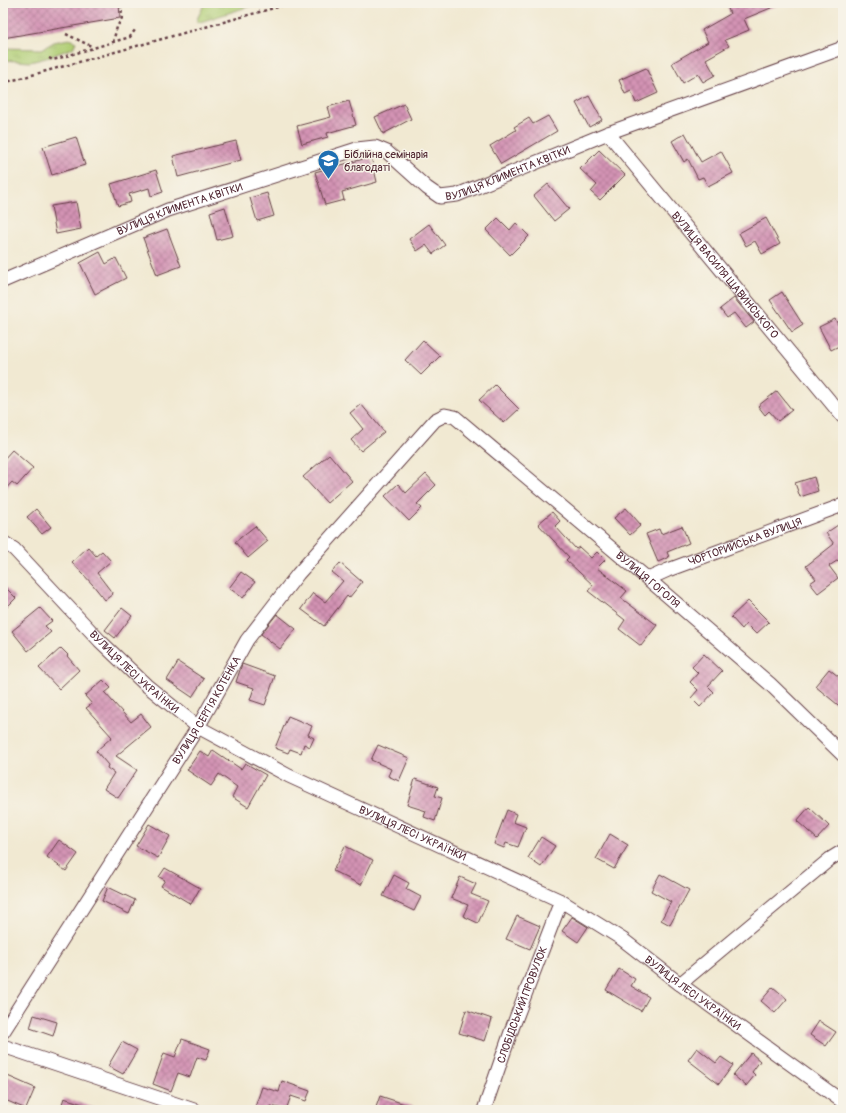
<svg xmlns="http://www.w3.org/2000/svg" width="846" height="1113" font-family="Pangolin,sans-serif">
	<defs>
		<pattern id="park-tufts" width="24" height="20" patternUnits="userSpaceOnUse"><rect width="24" height="20" fill="#b0ce75"/><path d="M3 7l-1-3M5 7V3M7 7l1-3M15 17l-1-3M17 17v-4M19 17l1-3" fill="none" stroke="#99b065"/></pattern>
		<pattern id="building-cross-hatch" width="8" height="8" patternUnits="userSpaceOnUse"><rect width="8" height="8" fill="#d393b4"/><path d="M0 0l8 8M0 8l8-8" fill="none" stroke="#ad7793"/></pattern>
	</defs>
	<rect width="100%" height="100%" fill="#f7f3e8"/>
	<filter id="ink" filterUnits="userSpaceOnUse"><feTurbulence type="fractalNoise" baseFrequency=".025" numOctaves="2"/><feDisplacementMap in="SourceGraphic" scale="8" xChannelSelector="R" yChannelSelector="G"/><feConvolveMatrix kernelMatrix="1 2 1 2 8 2 1 2 1" color-interpolation-filters="sRGB"/></filter>
	<filter id="wash" filterUnits="userSpaceOnUse"><feTurbulence type="fractalNoise" baseFrequency=".012" numOctaves="4" result="noise"/><feDisplacementMap in="SourceGraphic" scale="16" xChannelSelector="R" yChannelSelector="G"/><feGaussianBlur stdDeviation="0.9" result="paint"/><feColorMatrix in="noise" values="0 0 0 0 0 0 0 0 0 0 0 0 0 0 0 0 0 1.4 0 .05"/><feComposite in="paint" operator="in"/></filter>
	<g filter="url(#wash)">
		<rect width="100%" height="100%" fill="#f1e9d2"/>
		<g fill="url(#park-tufts)" stroke="#7d7650">
			<path d="M205 3H260L197 23V19Z"/>
			<path d="M69 39 76 42 73 48 46 58 30 62 3 60V48L42 49 54 42Z"/>
		</g>
		<g id="blocks">
			<g fill="url(#building-cross-hatch)">
				<path d="M3 3H119L120 18 3 38Z"/>
				<path d="M726 3H783L744 19 749 30 725 40 729 46 706 59 715 75 703 82 698 74 683 83 672 63 708 42 702 30 730 14Z"/>
				<path d="M646 68 658 93 636 103 631 91 625 94 619 80Z"/>
				<path d="M589 96 602 120 589 127 576 103Z"/>
				<path d="M349 101 356 125 327 133 328 137 302 144 297 126 331 117 328 107Z"/>
				<path d="M404 104 411 119 383 134 375 117Z"/>
				<path d="M548 116 557 131 501 164 490 146 516 130 514 127 529 118 533 124Z"/>
				<path d="M685 133 701 162 721 151 733 173 708 186 703 177 698 179 688 159 684 162 672 141Z"/>
				<path d="M76 137 85 165 52 175 43 147Z"/>
				<path d="M236 141 241 160 178 177 173 156Z"/>
				<path d="M599 150 625 175 600 200 591 192 597 185 580 169Z"/>
				<path d="M371 157 377 182 342 192 344 200 325 205 315 172Z"/>
				<path d="M156 170 163 192 151 196 149 188 129 194 131 202 118 206 111 184Z"/>
				<path d="M548 184 569 209 554 221 534 196Z"/>
				<path d="M267 193 274 216 257 221 250 198Z"/>
				<path d="M76 202 81 229 56 234 51 206Z"/>
				<path d="M225 207 233 236 217 240 210 212Z"/>
				<path d="M498 218 510 230 516 223 529 236 510 255 486 230Z"/>
				<path d="M766 218 780 244 762 254 755 241 746 246 739 233Z"/>
				<path d="M429 224 445 245 433 254 426 245 417 251 409 239Z"/>
				<path d="M167 229 181 266 157 275 143 238Z"/>
				<path d="M100 252 106 264 116 258 126 278 95 294 80 263Z"/>
				<path d="M782 292 803 325 792 332 770 300Z"/>
				<path d="M734 298 754 322 746 328 734 313 727 318 720 309Z"/>
				<path d="M835 319 843 334V344L831 350 819 327Z"/>
				<path d="M423 340 440 356 421 375 405 360Z"/>
				<path d="M495 385 519 409 504 423 479 400Z"/>
				<path d="M777 391 792 410 778 421 769 411 765 415 758 406Z"/>
				<path d="M361 404 384 432 361 451 351 440 363 429 350 413Z"/>
				<path d="M12 450 33 468 17 486 12 482 3 492V460Z"/>
				<path d="M329 454 352 481 327 503 303 477Z"/>
				<path d="M426 474 436 485 417 504 422 508 409 521 385 496 398 484 406 493Z"/>
				<path d="M814 477 818 491 800 497 795 483Z"/>
				<path d="M626 508 641 525 630 535 614 518Z"/>
				<path d="M36 509 51 527 42 534 27 517Z"/>
				<path d="M552 512 560 521 555 526 576 549 579 547 591 558 597 552 605 560 597 568 627 591 621 598 657 625 641 646 619 629 625 620 588 591 593 585 566 560 569 557 538 524Z"/>
				<path d="M838 525 843 531V557L829 566 838 578 818 593 810 583 816 579 806 566 834 544 826 533Z"/>
				<path d="M255 526 268 541 248 558 235 542Z"/>
				<path d="M682 526 689 543 667 552 669 557 658 562 646 534 659 529 661 534Z"/>
				<path d="M88 547 96 556 102 551 111 561 97 573 113 594 105 600 93 585 72 562Z"/>
				<path d="M340 563 362 582 349 598 347 596 324 626 301 609 313 593 325 602 343 581 332 572Z"/>
				<path d="M241 572 255 582 243 598 229 588Z"/>
				<path d="M3 585 16 598 3 611Z"/>
				<path d="M748 601 769 622 756 634 746 624 742 629 731 617Z"/>
				<path d="M40 608 52 621 45 626 51 632 28 651 12 631Z"/>
				<path d="M122 608 132 616 115 638 105 630Z"/>
				<path d="M277 614 296 629 280 649 261 634Z"/>
				<path d="M61 648 68 655 67 656 79 670 59 689 39 668Z"/>
				<path d="M704 654 722 671 708 686 714 692 700 707 691 698 698 690 690 682 698 673 692 667Z"/>
				<path d="M178 662 204 679 192 697 167 680Z"/>
				<path d="M242 664 275 676 265 705 250 700 254 688 236 682Z"/>
				<path d="M829 669 843 680V709L815 686Z"/>
				<path d="M103 680 111 688 105 693 131 722 141 714 151 727 116 756 137 770 118 798 104 789 114 773 107 768 108 765 96 751 112 737 86 708 92 704 85 696Z"/>
				<path d="M288 716 312 726 308 735 314 738 310 747 304 744 301 753 290 749 288 753 275 748Z"/>
				<path d="M378 745 409 758 399 781 388 776 391 769 371 760Z"/>
				<path d="M213 750 241 769 245 763 266 775 248 807 232 797 237 787 219 774 211 786 187 770 200 751 209 757Z"/>
				<path d="M415 779 438 787 435 796 442 798 435 821 424 817 426 811 407 805Z"/>
				<path d="M809 807 829 826 817 839 797 821Z"/>
				<path d="M507 810 516 814 513 822 526 827 518 847 506 843 504 848 494 844Z"/>
				<path d="M149 824 170 836 158 858 136 846Z"/>
				<path d="M610 834 628 845 614 869 596 859Z"/>
				<path d="M541 837 555 846 541 867 528 858Z"/>
				<path d="M59 840 78 854 66 871 47 857Z"/>
				<path d="M345 846 373 860 361 885 333 871Z"/>
				<path d="M165 868 200 888 191 904 161 886 165 880 159 877Z"/>
				<path d="M660 874 689 890 670 925 661 920 671 902 651 891Z"/>
				<path d="M394 875 409 883 406 889 421 897 414 911 383 896Z"/>
				<path d="M460 877 476 884 471 894 488 901 478 923 463 916 468 905 451 898Z"/>
				<path d="M108 887 135 900 129 914 102 901Z"/>
				<path d="M517 916 540 926 530 949 506 939Z"/>
				<path d="M572 917 588 927 578 942 562 931Z"/>
				<path d="M619 969 635 979 631 986 649 997 641 1011 606 990Z"/>
				<path d="M773 987 787 999 775 1013 761 1001Z"/>
				<path d="M466 1010 492 1019 485 1041 459 1033Z"/>
				<path d="M34 1015 57 1022 53 1036 30 1028Z"/>
				<path d="M819 1021 836 1032 826 1046 810 1035Z"/>
				<path d="M182 1039 210 1049 206 1060 197 1057 190 1077 178 1073 171 1091 153 1084 164 1053 175 1057Z"/>
				<path d="M122 1042 137 1050 123 1074 108 1066Z"/>
				<path d="M697 1048 716 1063 721 1057 733 1065 719 1084 688 1060Z"/>
				<path d="M751 1053 760 1061 752 1072 755 1075 746 1086 733 1075Z"/>
				<path d="M3 1074 35 1088 26 1109 3 1099Z"/>
				<path d="M282 1081 310 1091 306 1101 291 1096 286 1110 271 1106 269 1110H254L262 1087 279 1092Z"/>
				<path d="M380 1096 417 1108V1110H375Z"/>
				<path d="M64 1098 95 1108V1110H60Z"/>
			</g>
		</g>
	</g>
	<g filter="url(#ink)">
		<use href="#blocks" fill-opacity="0" stroke="#633d44" stroke-width="1"/>
		<g fill="none" stroke-linecap="round" stroke-linejoin="round">
			<defs>
				<g id="street">
					<path id="s1" d="M608 133 843 417"/>
					<path id="s2" d="M3 281 168 210 357 149 375 147 387 152 427 188 440 197 457 195 608 133 840 49 843 46"/>
					<path id="s3" d="M3 542 14 549 100 641 146 685 198 727 289 776 561 901 622 939 680 984 843 1102"/>
					<path id="s4" d="M648 579 668 570 843 505"/>
					<path d="M680 984 830 859 843 851"/>
					<path id="s5" d="M3 1032 198 727 247 640 298 574 435 420 445 415 455 417 648 579 770 684 843 755"/>
					<path d="M3 1046 194 1110"/>
					<path id="s6" d="M484 1110 513 1026 561 901"/>
				</g>
			</defs>
			<use href="#street" stroke="#633d44" stroke-width="15"/>
			<g stroke="#633d44" stroke-width="2.5" stroke-dasharray="3 3" stroke-linecap="butt">
				<path d="M66 34 93 47"/>
				<path d="M113 42 117 27 122 18 121 3"/>
				<path d="M49 58 53 60 130 37 135 30"/>
				<path d="M3 83 292 3"/>
			</g>
			<use href="#street" stroke="#fff" stroke-width="13"/>
		</g>
	</g>
	<defs>
		<symbol id="university-pin" viewBox="-11 -11 22 30"><path d="M0 17L-7.5 6A9.5 9.5 0 1 1 7.5 6Z" fill="#1f6fb2" stroke="#f7f3e8"/><path d="M0-5L7-2L0 1L-7-2ZM-4 1L0 2.5L4 1V4Q0 6-4 4Z" fill="#fff"/></symbol>
	</defs>
	<g fill-rule="evenodd">
		<use href="#university-pin" x="316" y="148" width="25" height="34"/>
	</g>
	<g text-anchor="middle" dominant-baseline="central" stroke-width="3" stroke-linejoin="round" paint-order="stroke">
		<g font-size="11" fill="#4a1f2b" stroke="#f7f3e8" text-anchor="start">
			<text x="344" y="154">Біблійна семінарія<tspan x="344" dy="13">благодаті</tspan></text>
		</g>
		<g font-size="11" fill="#4a1f2b" stroke="#f7f3e8">
			<text stroke="none"><textPath href="#s2" startOffset="551">ВУЛИЦЯ КЛИМЕНТА КВІТКИ</textPath></text>
			<text stroke="none"><textPath href="#s2" startOffset="191">ВУЛИЦЯ КЛИМЕНТА КВІТКИ</textPath></text>
			<text stroke="none"><textPath href="#s1" startOffset="184">ВУЛИЦЯ ВАСИЛЯ ЩАВИНСЬКОГО</textPath></text>
			<text stroke="none"><textPath href="#s4" startOffset="104">ЧОРТОРИЙСЬКА ВУЛИЦЯ</textPath></text>
			<text stroke="none"><textPath href="#s5" startOffset="1025">ВУЛИЦЯ ГОГОЛЯ</textPath></text>
			<text stroke="none"><textPath href="#s3" startOffset="185">ВУЛИЦЯ ЛЕСІ УКРАЇНКИ</textPath></text>
			<text stroke="none"><textPath href="#s5" startOffset="381">ВУЛИЦЯ СЕРГІЯ КОТЕНКА</textPath></text>
			<text stroke="none"><textPath href="#s3" startOffset="509">ВУЛИЦЯ ЛЕСІ УКРАЇНКИ</textPath></text>
			<text stroke="none"><textPath href="#s3" startOffset="833">ВУЛИЦЯ ЛЕСІ УКРАЇНКИ</textPath></text>
			<text stroke="none"><textPath href="#s6" startOffset="112">СЛОБІДСЬКИЙ ПРОВУЛОК</textPath></text>
		</g>
	</g>
	<rect width="846" height="1113" fill="none" stroke="#f7f3e8" stroke-width="16"/>
</svg>
